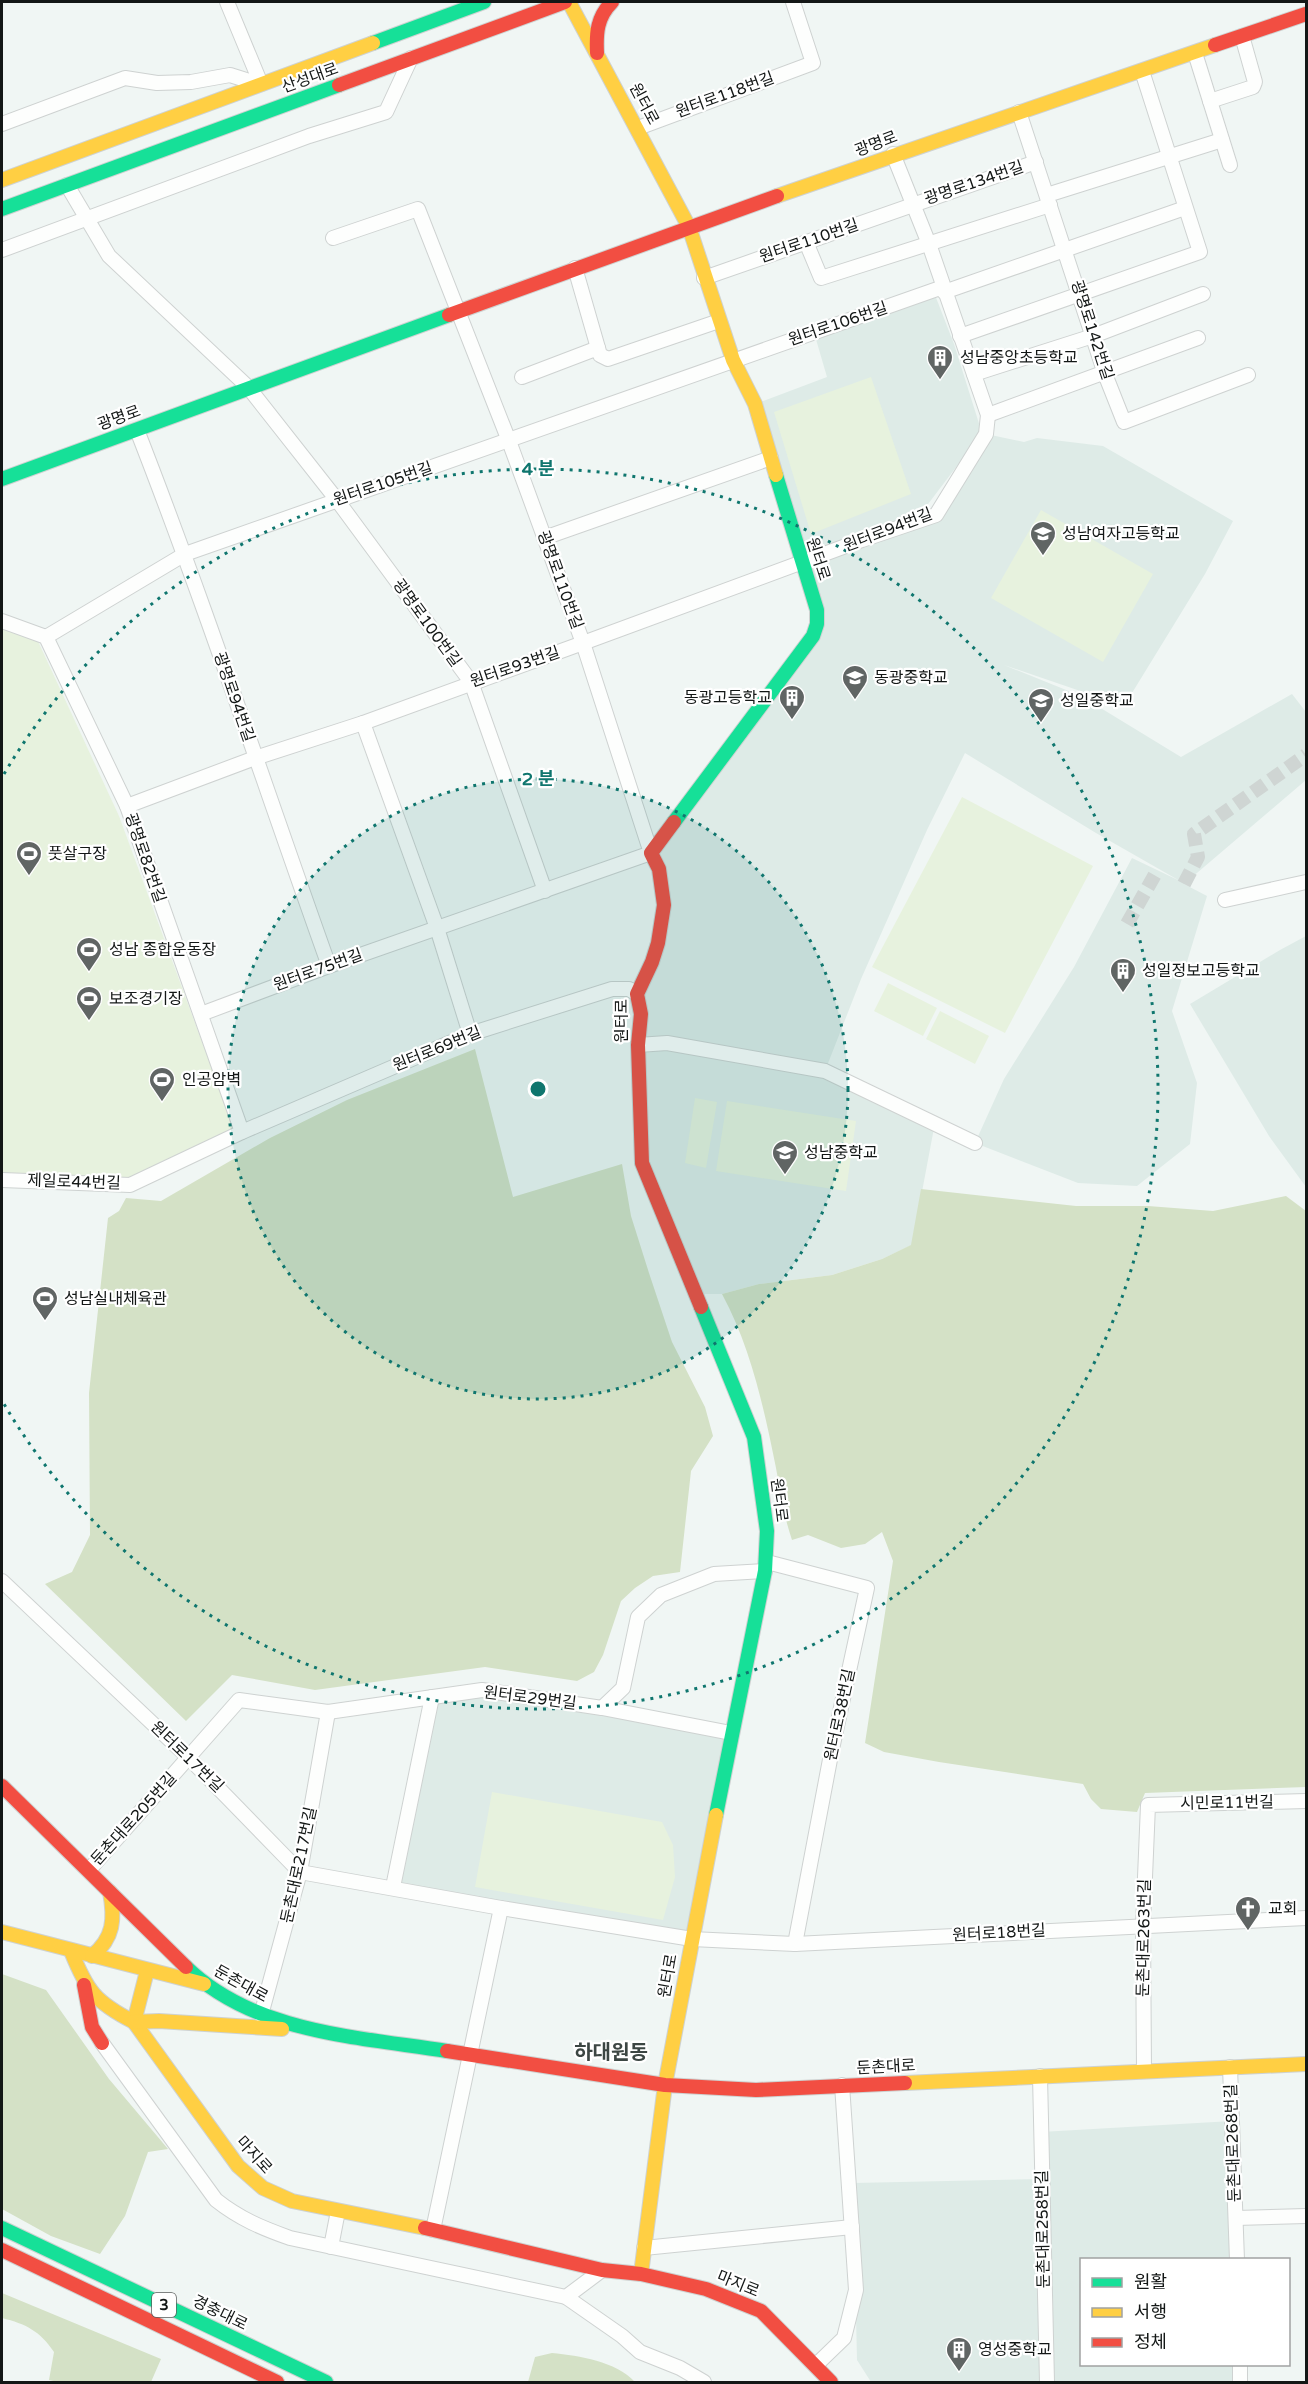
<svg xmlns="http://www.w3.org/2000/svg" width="1308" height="2384" font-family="'Varela Round','Noto Sans KR',sans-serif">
	<rect width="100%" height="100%" fill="#f0f6f4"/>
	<g fill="#deebe7">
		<path d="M935 295 954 344 982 433 922 512 804 557 755 404 827 377 815 336Z"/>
		<path d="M986 434 1024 442 1037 438 1103 446 1233 521 1205 574 1124 706 1004 665 1081 696 1181 757 1292 694 1306 712V780L1184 884 1207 896 1172 1011 1197 1083 1190 1144 1137 1186 1078 1183 975 1143 1004 1079 1074 967 1132 858 1180 881 1096 833 965 753 927 830 861 979 825 1071 934 1128 912 1245 882 1259 832 1275 759 1284 722 1294H696L642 1163 637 994 663 920 655 847 815 630 802 563 936 515Z"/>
		<path d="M1306 936V1187L1269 1136 1190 1004 1280 950Z"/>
		<path d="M482 1690 731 1733 692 1939 393 1887 432 1697Z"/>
		<path d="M1232 2121 1236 2259 1082 2260V2364L1239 2365V2382H871L857 2360 853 2183 1042 2179 1041 2132Z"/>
	</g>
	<g fill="#e7f2de">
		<path d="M871 377 911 494 811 534 774 412Z"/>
		<path d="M1041 510 1153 574 1103 662 991 598Z"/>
		<path d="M2 628 36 637 119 816 234 1129 130 1185 2 1179Z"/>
		<path d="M962 797 1093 866 1005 1033 872 967Z"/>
		<path d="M888 983 937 1008 923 1036 874 1011Z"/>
		<path d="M940 1011 989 1036 975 1064 926 1039Z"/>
		<path d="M695 1098 717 1102 706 1168 685 1163Z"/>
		<path d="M727 1101 856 1121 846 1191 716 1171Z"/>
		<path d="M492 1792 662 1822 673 1845 675 1877 663 1920 475 1887Z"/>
	</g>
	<g fill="#d4e1c6">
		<path d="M475 1049 513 1197 622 1164 631 1216 649 1273 672 1342 705 1407 713 1436 691 1471 680 1572 653 1576 635 1588 621 1601 603 1655 594 1672 577 1681 485 1667 315 1690 232 1675 186 1721 45 1584 72 1572 90 1535 89 1393 108 1218 119 1211 126 1198 161 1201 270 1138 347 1100Z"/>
		<path d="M921 1189 1076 1206H1148L1213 1211 1286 1196 1306 1211V1787L1145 1793 1137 1812 1101 1809 1091 1799 1083 1784 939 1762 884 1752 865 1743 893 1561 882 1532 865 1544 841 1548 808 1535 792 1540C783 1513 781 1495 776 1468 764 1408 751 1348 722 1294L759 1284 832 1275 882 1259 911 1245Z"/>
		<path d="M2 1974 46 1990 109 2079 168 2149 148 2152 125 2216 100 2254 51 2236 2 2209Z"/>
		<path d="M2 2293 161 2359 151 2382H58L49 2380 54 2352C40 2331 26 2324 2 2318Z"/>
		<path d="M552 2353C580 2356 615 2361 635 2382H528L535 2357Z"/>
	</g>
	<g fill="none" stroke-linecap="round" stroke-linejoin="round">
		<g stroke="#cfd5d3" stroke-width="14" stroke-dasharray="14 7" stroke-linecap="butt">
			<path d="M1184 884 1198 857 1194 834 1306 755"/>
			<path d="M1127 924 1157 871"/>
		</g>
		<defs>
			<g id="street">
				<path d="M227 2 261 84"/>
				<path d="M1195 53 1230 165"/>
				<path d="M1210 101 1253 87 1255 82 1242 36"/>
				<path d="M1019 112 1105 374 1124 422 1248 375"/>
				<path d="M2 124 125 78 157 83 191 82 230 75 259 84"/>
				<path d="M638 128 813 63 793 2"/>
				<path d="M67 185 109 256 248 387 337 500 471 682 545 891"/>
				<path d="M1047 195 1222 140"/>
				<path d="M806 242 821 278 1050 205"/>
				<path d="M2 250 309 136 386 112 411 58"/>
				<path d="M575 268 600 355 608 359 719 321"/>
				<path d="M704 278 1036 162"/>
				<path d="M944 292 1185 208"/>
				<path d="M960 336 1200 252 1142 71"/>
				<path d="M974 374 1093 336 1203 294"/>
				<path d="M522 377 598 348"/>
				<path d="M988 415 1198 338"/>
				<path d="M137 430C206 607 265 787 329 966"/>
				<path d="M544 538 771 458"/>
				<path d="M2 621 46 637 127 806 242 1132"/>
				<path d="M46 637 185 554 943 287"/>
				<path d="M363 723 437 928 470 1034"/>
				<path d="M127 806 255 758 363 723 583 643 862 540 936 515 986 434 988 415 929 244 893 154"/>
				<path d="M1225 900 1306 882"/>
				<path d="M201 1014 329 966 651 853 583 643 509 441 418 209 333 238"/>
				<path d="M638 1045 667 1043 825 1071 975 1143"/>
				<path d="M2 1180 130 1185 242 1132 470 1034 612 989H629L637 994"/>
				<path d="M767 1562 867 1588 832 1749 795 1944"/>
				<path d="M2 1581 189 1758 300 1872 501 1908 692 1939 795 1944 1306 1918"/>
				<path d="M602 1708 623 1688 638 1617 661 1595 714 1574 765 1571"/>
				<path d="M89 1870 239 1700 328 1712 482 1690 602 1708 731 1733"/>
				<path d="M393 1887 432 1697"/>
				<path d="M261 2015 300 1872 328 1712"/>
				<path d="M102 2043 216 2200C240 2219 262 2228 290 2238L566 2297 602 2270"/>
				<path d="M1230 2067 1237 2260"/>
				<path d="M1144 2071 1143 1925 1148 1805 1306 1801"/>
				<path d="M1040 2076 1047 2382"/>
				<path d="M1236 2218 1306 2216"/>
				<path d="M433 2230 501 1908"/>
				<path d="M331 2247 338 2211"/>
				<path d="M644 2248 852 2227"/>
				<path d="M566 2297 622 2336 640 2352 680 2368 704 2382"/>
				<path d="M1240 2364V2382"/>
				<path d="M816 2365 844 2338 856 2290 842 2085"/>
			</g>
			<g id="fast">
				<path d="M373 43 484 2"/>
				<path d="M2 209 339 85"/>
				<path d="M2 479 449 315"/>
				<path d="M674 822 813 636 817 624V610L776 475"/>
				<path d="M701 1307 754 1437 767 1531 765 1571 716 1815"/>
				<path d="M186 1967C254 2033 358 2037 447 2051"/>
				<path d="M2 2228 326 2382"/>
			</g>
			<g id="slow">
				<path d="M569 2 689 227 733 360 755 404 776 475"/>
				<path d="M2 180 373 43"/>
				<path d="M777 196 1215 45"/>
				<path d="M2 1932 204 1984"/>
				<path d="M71 1951C87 1991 95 2002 134 2022"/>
				<path d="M92 1956C114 1938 115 1919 110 1892"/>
				<path d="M147 1971 134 2022 238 2166 263 2188 292 2201 425 2228"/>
				<path d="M134 2022 159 2021 282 2029"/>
				<path d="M905 2083 1306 2064"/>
				<path d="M641 2274 665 2085 716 1815"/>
			</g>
			<g id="jam">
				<path d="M1215 45 1306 14"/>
				<path d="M597 53C596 33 597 17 612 2"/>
				<path d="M339 85 565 2"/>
				<path d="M449 315 777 196"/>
				<path d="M674 822 651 853 659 869 664 905 658 943 652 962 637 994 641 1014 638 1045 642 1163 701 1307"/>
				<path d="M2 1786 186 1967"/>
				<path d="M84 1985 92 2027 102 2043"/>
				<path d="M447 2051 665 2085 756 2090 905 2083"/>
				<path d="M425 2228 602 2270 641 2274 706 2289 761 2311 831 2382"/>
				<path d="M2 2250 277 2382"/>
			</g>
		</defs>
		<use href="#street" stroke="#ced2d1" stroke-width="16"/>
		<use href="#fast" stroke="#ced2d1" stroke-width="16"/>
		<use href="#slow" stroke="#ced2d1" stroke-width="16"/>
		<use href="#jam" stroke="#ced2d1" stroke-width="16"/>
		<use href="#street" stroke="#fdfefd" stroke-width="14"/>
		<use href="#fast" stroke="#16e098" stroke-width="14"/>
		<use href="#slow" stroke="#ffcf43" stroke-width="14"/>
		<use href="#jam" stroke="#f24e42" stroke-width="14"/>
	</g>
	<circle cx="538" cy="1089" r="310" fill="#0f766e" fill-opacity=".12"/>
	<g fill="none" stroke="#0f766e" stroke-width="3" stroke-dasharray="3 6">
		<circle cx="538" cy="1089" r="310"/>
		<path d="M4 774A620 620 0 1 1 4 1404"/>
	</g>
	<defs>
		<symbol id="building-pin" viewBox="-11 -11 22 30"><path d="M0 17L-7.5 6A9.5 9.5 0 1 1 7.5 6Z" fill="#606564" stroke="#fff"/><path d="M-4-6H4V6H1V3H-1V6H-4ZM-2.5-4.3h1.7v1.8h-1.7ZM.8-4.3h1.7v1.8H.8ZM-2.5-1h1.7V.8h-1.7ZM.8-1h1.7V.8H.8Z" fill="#fff"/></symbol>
		<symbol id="school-pin" viewBox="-11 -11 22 30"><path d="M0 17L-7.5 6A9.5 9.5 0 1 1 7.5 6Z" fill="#606564" stroke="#fff"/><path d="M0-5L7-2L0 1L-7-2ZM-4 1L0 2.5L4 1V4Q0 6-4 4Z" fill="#fff"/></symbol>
		<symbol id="stadium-pin" viewBox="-11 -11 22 30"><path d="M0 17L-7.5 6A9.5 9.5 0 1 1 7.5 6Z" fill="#606564" stroke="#fff"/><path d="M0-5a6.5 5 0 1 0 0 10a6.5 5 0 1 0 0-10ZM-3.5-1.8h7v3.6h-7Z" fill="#fff"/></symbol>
		<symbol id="church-pin" viewBox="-11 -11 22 30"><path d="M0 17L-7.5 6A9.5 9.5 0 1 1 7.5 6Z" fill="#606564" stroke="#fff"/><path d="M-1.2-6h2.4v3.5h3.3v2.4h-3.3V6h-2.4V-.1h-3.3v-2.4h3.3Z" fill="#fff"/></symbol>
	</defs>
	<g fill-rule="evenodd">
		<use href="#building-pin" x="925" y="343" width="30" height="40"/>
		<use href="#school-pin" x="1028" y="519" width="30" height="40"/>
		<use href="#school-pin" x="840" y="663" width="30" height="40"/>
		<use href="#building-pin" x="777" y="683" width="30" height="40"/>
		<use href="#school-pin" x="1026" y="686" width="30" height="40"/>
		<use href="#stadium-pin" x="14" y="839" width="30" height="40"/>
		<use href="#stadium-pin" x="74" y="935" width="30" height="40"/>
		<use href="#building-pin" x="1108" y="956" width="30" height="40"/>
		<use href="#stadium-pin" x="74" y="984" width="30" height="40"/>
		<use href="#stadium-pin" x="147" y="1065" width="30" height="40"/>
		<use href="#school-pin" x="770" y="1138" width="30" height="40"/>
		<use href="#stadium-pin" x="30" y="1284" width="30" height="40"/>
		<use href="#church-pin" x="1233" y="1894" width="30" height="40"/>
		<use href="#building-pin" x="944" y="2335" width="30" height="40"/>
	</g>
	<g text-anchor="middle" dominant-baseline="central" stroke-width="4.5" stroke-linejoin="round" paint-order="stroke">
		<rect fill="#fff" stroke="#5a5d5c" stroke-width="1.5" x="152" y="2293" width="24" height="24" rx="4.5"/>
		<g font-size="15" font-weight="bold" fill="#131716">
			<text x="164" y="2305">3</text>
		</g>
		<g font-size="16" fill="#131716" stroke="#fff">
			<text transform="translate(310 78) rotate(-20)">산성대로</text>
			<text transform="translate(725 95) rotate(-20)">원터로118번길</text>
			<text transform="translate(644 104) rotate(62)">원터로</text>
			<text transform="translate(876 144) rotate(-21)">광명로</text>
			<text transform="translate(974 183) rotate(-19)">광명로134번길</text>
			<text transform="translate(809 241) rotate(-19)">원터로110번길</text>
			<text transform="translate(838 324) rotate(-19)">원터로106번길</text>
			<text transform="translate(1092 330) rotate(72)">광명로142번길</text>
			<text transform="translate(119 418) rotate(-20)">광명로</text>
			<text transform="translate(383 484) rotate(-19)">원터로105번길</text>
			<text transform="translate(888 530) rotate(-21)">원터로94번길</text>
			<text transform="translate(818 559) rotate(72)">원터로</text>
			<text transform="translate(560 580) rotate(70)">광명로110번길</text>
			<text transform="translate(427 623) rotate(54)">광명로100번길</text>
			<text transform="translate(515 667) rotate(-19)">원터로93번길</text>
			<text transform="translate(234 697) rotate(71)">광명로94번길</text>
			<text transform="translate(145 858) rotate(71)">광명로82번길</text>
			<text transform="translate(318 970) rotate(-20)">원터로75번길</text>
			<text transform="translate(622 1021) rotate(-90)">원터로</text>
			<text transform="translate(437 1049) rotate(-22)">원터로69번길</text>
			<text transform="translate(74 1182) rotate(2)">제일로44번길</text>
			<text transform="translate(779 1500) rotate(83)">원터로</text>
			<text transform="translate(530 1698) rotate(7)">원터로29번길</text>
			<text transform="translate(840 1715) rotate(-78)">원터로38번길</text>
			<text transform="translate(187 1757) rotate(44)">원터로17번길</text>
			<text transform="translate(1227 1803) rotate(-1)">시민로11번길</text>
			<text transform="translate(134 1819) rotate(-48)">둔촌대로205번길</text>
			<text transform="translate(299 1865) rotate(-78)">둔촌대로217번길</text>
			<text transform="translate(999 1933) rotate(-3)">원터로18번길</text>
			<text transform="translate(1144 1938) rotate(-89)">둔촌대로263번길</text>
			<text transform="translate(668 1976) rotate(-80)">원터로</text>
			<text transform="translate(241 1984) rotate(29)">둔촌대로</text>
			<text transform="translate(886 2067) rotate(-3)">둔촌대로</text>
			<text transform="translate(1233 2143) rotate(-92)">둔촌대로268번길</text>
			<text transform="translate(254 2155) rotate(48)">마지로</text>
			<text transform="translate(1043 2229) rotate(-91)">둔촌대로258번길</text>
			<text transform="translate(738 2284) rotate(22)">마지로</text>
			<text transform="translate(220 2313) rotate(26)">경충대로</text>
		</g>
		<g font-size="16" fill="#131716" stroke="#fff" text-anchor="start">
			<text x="960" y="358">성남중앙초등학교</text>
			<text x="1062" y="534">성남여자고등학교</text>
			<text x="874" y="678">동광중학교</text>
			<text x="772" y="698" text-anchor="end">동광고등학교</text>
			<text x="1060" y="701">성일중학교</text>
			<text x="48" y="854">풋살구장</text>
			<text x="109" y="950">성남 종합운동장</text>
			<text x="1142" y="971">성일정보고등학교</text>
			<text x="109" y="999">보조경기장</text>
			<text x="182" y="1080">인공암벽</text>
			<text x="804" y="1153">성남중학교</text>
			<text x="64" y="1299">성남실내체육관</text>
			<text x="1268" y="1909">교회</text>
			<text x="978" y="2350">영성중학교</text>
		</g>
		<g font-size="20" font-weight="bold" fill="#3c4643" stroke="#fff">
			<text x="611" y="2053">하대원동</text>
		</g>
	</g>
	<circle cx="538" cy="1089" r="9" fill="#0f766e" stroke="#fff" stroke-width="3"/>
	<g font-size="18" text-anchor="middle" font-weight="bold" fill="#0f766e" stroke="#fff" stroke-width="4.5" stroke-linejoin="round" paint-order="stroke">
		<text x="538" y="475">4 분</text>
		<text x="538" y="785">2 분</text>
	</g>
	<rect width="1308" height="2384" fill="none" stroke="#131716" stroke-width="6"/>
	<rect x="1080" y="2258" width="210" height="108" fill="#ffffff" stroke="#a1a2a2" stroke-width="1.5"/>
	<rect x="1092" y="2278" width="30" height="9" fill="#16e098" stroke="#a1a2a2" stroke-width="1.5"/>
	<text x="1134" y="2288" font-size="18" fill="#131716">원활</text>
	<rect x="1092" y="2308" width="30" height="9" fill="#ffcf43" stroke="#a1a2a2" stroke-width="1.5"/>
	<text x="1134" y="2318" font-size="18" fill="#131716">서행</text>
	<rect x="1092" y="2338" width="30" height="9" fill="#f24e42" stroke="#a1a2a2" stroke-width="1.5"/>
	<text x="1134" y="2348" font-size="18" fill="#131716">정체</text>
</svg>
